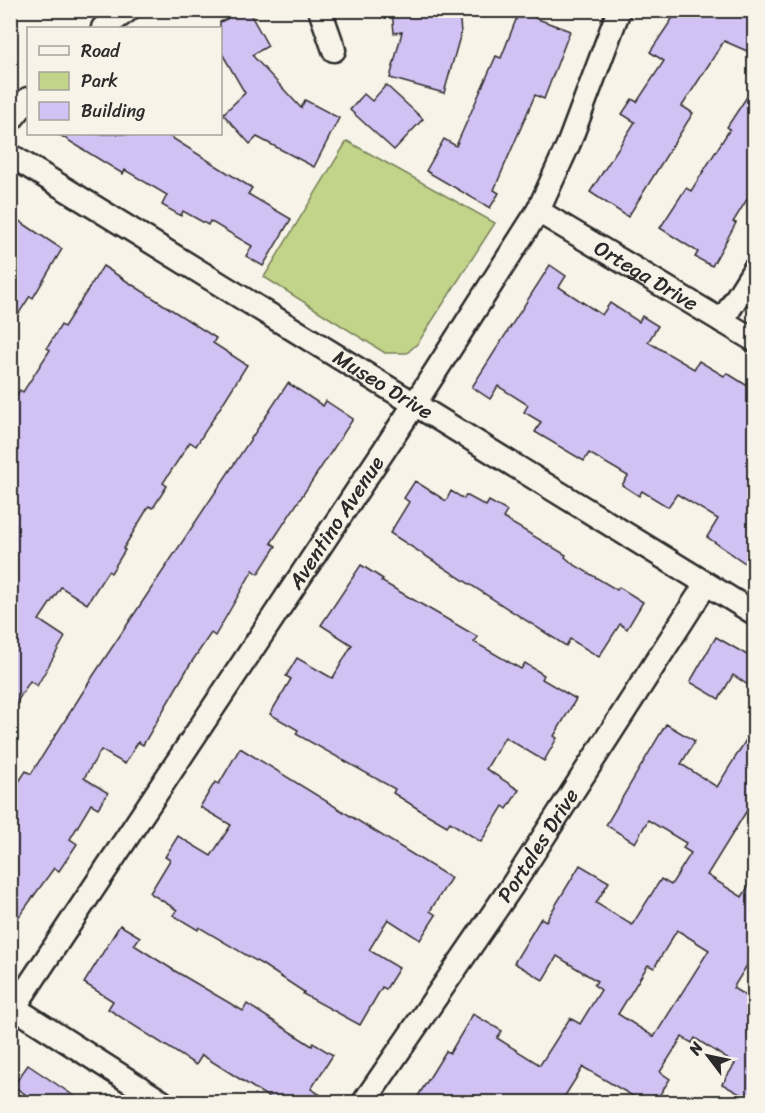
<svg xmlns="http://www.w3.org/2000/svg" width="765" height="1113" font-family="Sriracha,sans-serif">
	<rect width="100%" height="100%" fill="#f7f3e8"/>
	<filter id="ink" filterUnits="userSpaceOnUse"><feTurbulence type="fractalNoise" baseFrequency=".0167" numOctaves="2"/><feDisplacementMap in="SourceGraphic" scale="12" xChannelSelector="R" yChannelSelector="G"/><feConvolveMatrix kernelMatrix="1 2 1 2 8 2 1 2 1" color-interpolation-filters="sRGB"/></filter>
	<g filter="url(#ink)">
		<path fill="#c2d489" stroke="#76805a" stroke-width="1.5" d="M347 141 495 223 418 343 407 353H385L264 277Z"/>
		<g fill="#d2c2f4" stroke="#2b2b2b" stroke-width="1.5" fill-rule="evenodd">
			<path d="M222 10H248L268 46 252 55 301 108 305 100 339 118 314 167 257 137 250 144 223 114 245 93 220 50V22L227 19Z"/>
			<path d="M392 10H459L461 33 444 93 390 78 402 32 394 33Z"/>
			<path d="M678 10H754V54L724 41 682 106 693 113 628 217 590 192 635 122 622 114 632 99 637 102 664 61 650 52Z"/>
			<path d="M519 12 570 31 544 99 535 95 494 190 499 193 490 208 426 171 444 139 456 146 496 56 501 58Z"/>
			<path d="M386 85 423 119 394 150 350 110 364 94 372 101Z"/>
			<path d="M754 86V188L733 222 736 223 712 266 695 257 698 252 660 228 686 188 691 191 730 129 727 127Z"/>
			<path d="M58 134H166L252 188 248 194 291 219 263 266 246 256 252 246 210 221 208 225 183 211 181 216 162 205 167 195 125 170 123 174Z"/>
			<path d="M10 215 62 249 33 298 30 296 10 327Z"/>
			<path d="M550 265 566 276 559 287 602 315 610 303 639 322 642 316 658 326 648 342 694 369 699 361 724 376 727 373 754 390V569L707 537 718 519 677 494 668 507 642 491 639 496 622 485 628 476 589 453 584 461 535 432 541 422 524 412 528 405 498 386 490 399 472 387Z"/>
			<path d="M103 266 216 338 213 343 247 365 196 446 190 442 163 483 167 486 153 508 149 506 123 549 125 550 111 573 108 571 87 604 61 587 39 620 65 637 37 686 30 681 10 713V404L20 390 23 392 50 350 47 348 61 325 64 327Z"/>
			<path d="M288 383 323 406 326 401 353 419 271 543 276 546 258 574 253 570 215 636 211 633 189 666 143 745 138 742 125 764 101 750 84 778 108 793 98 808 91 804 70 839 77 844 59 871 54 868 10 929V795L26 771 31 774 93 676Z"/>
			<path d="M415 481 446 501 451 491 464 499 466 495 486 506 489 501 507 511 503 518 566 555 565 557 573 564 617 590 619 587 643 602 627 629 620 624 599 657 570 639 566 646 390 533 409 502 404 498Z"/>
			<path d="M361 565 383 579 381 581 478 637 474 642 521 669 525 663 544 675 542 679 576 699 554 736 557 738 544 761 505 737 486 769 519 790 507 809 503 806 481 842 450 822 447 826 423 812 393 793 395 789 296 734 298 730 270 714 291 679 286 676 297 658 332 678 334 676 352 645 321 625Z"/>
			<path d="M716 637 754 659V689L733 675 719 699 690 682Z"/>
			<path d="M666 724 695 741 681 764 717 787 754 727V799L707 875 742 897 754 877V954L733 988 754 1001V1102L722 1084 735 1064 695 1038 692 1043 682 1037 660 1072 670 1079 655 1102H643L583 1067 561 1102H430L418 1096 446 1051 450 1053 473 1014 502 1031 497 1038 540 1065 570 1018 580 1024 601 990 594 985 597 981 557 956 543 980 514 963 541 918 546 921 580 865 609 882 596 903 632 925 661 879 671 885 691 853 683 848 686 843 648 820 635 843 606 825ZM677 930 709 950 654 1037 618 1014 648 965 654 968Z"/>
			<path d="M240 748 451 878 430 911 436 915 420 940 388 919 369 950 399 968 386 989 382 987 360 1025 303 994 304 992 263 965 199 927 198 930 173 915 177 910 150 893 170 860 165 857 178 836 211 856 231 825 200 807 215 782 219 784Z"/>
			<path d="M120 925 140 937 134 945 175 971 243 1011 247 1004 312 1046 313 1043 333 1055 311 1089 332 1102H276L202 1055 196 1065 108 1009 113 1001 84 983Z"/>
			<path d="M28 1065 83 1102H19L25 1094 13 1086Z"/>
		</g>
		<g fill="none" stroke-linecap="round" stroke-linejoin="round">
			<defs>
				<g id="street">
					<path d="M320 10 334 50"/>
					<path d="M103 28 128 10"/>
					<path d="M10 121 28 99"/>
					<path id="s1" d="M10 155 754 613"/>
					<path id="s2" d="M538 211 754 340"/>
					<path d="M722 321 754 270"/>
					<path d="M10 1005 162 1102"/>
					<path id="s3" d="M10 1014 414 405 538 211 569 143 619 10"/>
					<path id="s4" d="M364 1102 512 886 706 584"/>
				</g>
			</defs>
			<use href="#street" stroke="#2b2b2b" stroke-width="27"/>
			<use href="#street" stroke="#f7f3e8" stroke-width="22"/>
		</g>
	</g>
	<g text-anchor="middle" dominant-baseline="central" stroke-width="5" stroke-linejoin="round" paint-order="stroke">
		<g font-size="21" fill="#2b2b2b" stroke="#f7f3e8">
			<text stroke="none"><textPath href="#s2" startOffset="126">Ortega Drive</textPath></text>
			<text stroke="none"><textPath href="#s1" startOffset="438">Museo Drive</textPath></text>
			<text stroke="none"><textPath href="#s3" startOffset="590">Aventino Avenue</textPath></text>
			<text stroke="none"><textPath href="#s4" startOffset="310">Portales Drive</textPath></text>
		</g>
	</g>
	<rect width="765" height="1113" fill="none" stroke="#f7f3e8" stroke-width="36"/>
	<rect x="18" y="18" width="729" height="1077" fill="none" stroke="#2b2b2b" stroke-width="2" filter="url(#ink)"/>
	<rect x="27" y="27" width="195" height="108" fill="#f7f3e8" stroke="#a5a39c" stroke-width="1.5"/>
	<rect x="39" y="46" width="30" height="9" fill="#f7f3e8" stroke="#a5a39c" stroke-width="1.5"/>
	<text x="81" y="57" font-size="18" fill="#2b2b2b">Road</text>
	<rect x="39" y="72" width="30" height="18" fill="#c2d489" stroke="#a5a39c" stroke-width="1.5"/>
	<text x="81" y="87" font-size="18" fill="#2b2b2b">Park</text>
	<rect x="39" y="102" width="30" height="18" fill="#d2c2f4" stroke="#a5a39c" stroke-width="1.5"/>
	<text x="81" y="117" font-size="18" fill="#2b2b2b">Building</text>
	<g transform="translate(708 1056) rotate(302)" stroke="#f7f3e8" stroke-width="4.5" paint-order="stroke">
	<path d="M0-4.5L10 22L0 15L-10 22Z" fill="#2b2b2b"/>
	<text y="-9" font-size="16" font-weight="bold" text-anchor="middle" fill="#2b2b2b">N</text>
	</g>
</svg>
